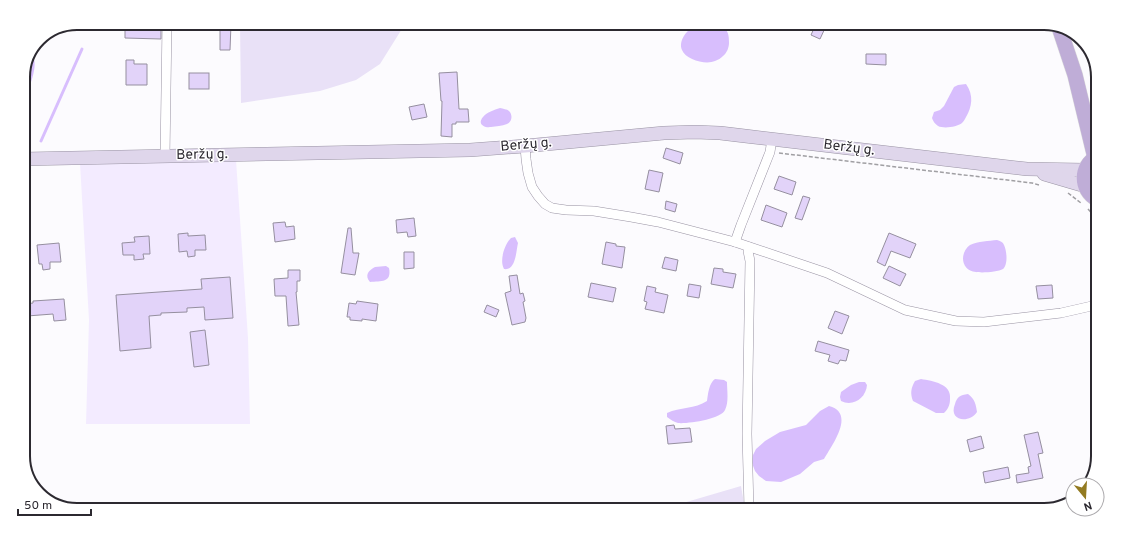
<svg xmlns="http://www.w3.org/2000/svg" width="1121" height="533" font-family="Overpass,sans-serif">
	<rect width="100%" height="100%" fill="#fcfbfe"/>
	<path fill="#f3ebff" d="M236 160 248 338 250 424H86L89 320 80 163Z"/>
	<g fill="#e9e1f7">
		<path d="M240 24H405L380 64 356 80 320 91 241 103Z"/>
		<path d="M1097 163V191C1089 181 1092 173 1097 163Z"/>
		<path d="M741 486 745 509 666 508Z"/>
	</g>
	<g fill="#d8befd">
		<path d="M696 26C713 26 730 20 729 43 729 47 727 53 723 56 721 58 718 60 715 61 706 65 686 60 682 50 678 41 687 29 696 26Z"/>
		<path d="M32 55C40 65 28 90 23 102V74Z"/>
		<path d="M966 84C974 95 972 107 966 117 965 119 964 121 962 123 957 127 944 129 938 126 935 124 933 121 932 118L934 112 940 110 944 106 954 87 958 85Z"/>
		<path d="M500 108C503 109 507 109 509 111 513 115 512 122 507 124 502 126 496 126 491 127 484 128 477 124 483 117 487 112 494 110 500 108Z"/>
		<path d="M515 237 518 243C516 251 516 271 504 269 499 260 505 244 511 238Z"/>
		<path d="M997 240C1000 241 1003 242 1004 245 1007 251 1008 265 1003 269 998 272 982 273 976 272 961 271 959 253 970 245 978 241 989 241 997 240Z"/>
		<path d="M375 267 386 266 389 268C392 283 381 281 370 282 364 275 369 270 375 267Z"/>
		<path d="M715 379 724 380 727 382C727 391 729 402 725 410 721 419 688 424 678 423 674 422 671 420 667 417V413C680 407 695 409 707 401 708 394 709 383 715 379Z"/>
		<path d="M921 379C933 381 952 384 950 399 950 405 948 409 944 413H936L913 401C910 393 911 388 915 381Z"/>
		<path d="M859 382H865L867 385C866 398 853 407 841 401L840 397 841 392 851 385Z"/>
		<path d="M968 394C975 399 976 405 977 412 969 424 948 421 955 404 957 397 960 395 968 394Z"/>
		<path d="M829 406C856 413 832 445 824 459L814 462 800 474 781 482 766 481 759 476 755 471 752 463 753 455 756 449 765 441 780 432 806 425 820 411Z"/>
	</g>
	<g fill="none" stroke-linecap="round" stroke-linejoin="round">
		<path stroke="#d8befd" stroke-width="3" d="M41 141 82 49"/>
	</g>
	<g fill="#e2d3f9" stroke="#958f9f">
		<path d="M125 23 161 24V39L125 38Z"/>
		<path d="M220 24H231L230 50H220Z"/>
		<path d="M815 26H826L820 39 811 35Z"/>
		<path d="M866 54H886V65L866 64Z"/>
		<path d="M126 60H134V64H147V85H126Z"/>
		<path d="M457 72 459 109H468L469 122H456V124H452V137L441 136 442 101H441L439 73Z"/>
		<rect x="189" y="73" width="20" height="16"/>
		<path d="M424 104 427 117 412 120 409 107Z"/>
		<path d="M666 148 683 153 680 164 663 158Z"/>
		<path d="M649 170 663 173 659 192 645 189Z"/>
		<path d="M779 176 796 182 792 195 774 189Z"/>
		<path d="M803 196 810 198 802 220 795 218Z"/>
		<path d="M666 201 677 204 675 212 665 209Z"/>
		<path d="M766 205 787 213 782 227 761 220Z"/>
		<path d="M414 218 416 236 408 237 407 232 397 233 396 220Z"/>
		<path d="M285 222 286 227 294 226 295 239 275 242 273 223Z"/>
		<path d="M348 228H351L353 253H359L355 275 341 273Z"/>
		<path d="M188 233V236L205 235 206 250H195V256L188 257 187 251 179 252 178 234Z"/>
		<path d="M889 233 916 244 910 258 891 251 885 266 877 262Z"/>
		<path d="M149 236 150 254H143L144 259 134 260V255H123L122 243 135 242 134 237Z"/>
		<path d="M606 242 616 244V246L625 247 622 268 602 264Z"/>
		<path d="M59 243 61 262H50V269L43 270 42 264H39L37 245Z"/>
		<path d="M404 252H414V268L404 269Z"/>
		<path d="M665 257 678 260 676 271 662 268Z"/>
		<path d="M889 266 906 274 900 286 883 278Z"/>
		<path d="M714 268 723 269V272L736 274 733 288 711 284Z"/>
		<path d="M288 270H300V281H297V292H296L299 325 288 326 286 296H275L274 279 288 278Z"/>
		<path d="M517 275 520 294 523 293 525 301 523 302 526 318 525 322 512 325 505 293 511 291 509 276Z"/>
		<path d="M230 277 233 318 205 320 204 307 187 308V312L161 313V315L149 316 151 348 120 351 116 295 202 289 201 279Z"/>
		<path d="M591 283 616 288 613 302 588 297Z"/>
		<path d="M689 284 701 286 699 298 687 296Z"/>
		<path d="M1052 285 1053 298 1038 299 1036 286Z"/>
		<path d="M647 286 656 288 655 292 668 295 664 313 645 309 647 302 644 301Z"/>
		<path d="M64 299 66 320 54 321 53 314 27 316 26 304 33 303V301Z"/>
		<path d="M357 301 378 304 376 321 362 319V321L350 320V317H347L349 303 356 304Z"/>
		<path d="M487 305 499 310 496 317 484 312Z"/>
		<path d="M835 311 849 316 842 334 828 328Z"/>
		<path d="M205 330 209 365 194 367 190 332Z"/>
		<path d="M818 341 849 350 846 361 840 360 838 364 828 361 830 355 815 351Z"/>
		<path d="M674 425 675 429 690 428 692 442 668 444 666 426Z"/>
		<path d="M1038 432 1043 453 1038 454 1043 478 1017 483 1016 475 1029 473 1028 467 1031 466 1024 435Z"/>
		<path d="M981 436 984 448 970 452 967 440Z"/>
		<path d="M1008 467 1010 478 985 483 983 472Z"/>
	</g>
	<g fill="none" stroke-linecap="round" stroke-linejoin="round">
		<defs>
			<g id="minor">
				<path d="M525 146 526 159 528 173 532 187 538 196 545 204 552 208 566 210 594 211 631 217 658 222 735 242 827 273 905 310 956 321 984 322 1061 313 1096 305"/>
				<path d="M165 156 167 23"/>
				<path d="M735 242 741 225 770 152 772 139"/>
				<path d="M749 247 748 251 750 261 747 434 749 509"/>
			</g>
			<g id="secondary">
				<path d="M23 159 470 150 525 146 664 133 695 132 720 133 745 136 1027 169 1085 170"/>
				<path d="M1044 174 1085 186"/>
			</g>
			<g id="primary">
				<path d="M1059 27 1075 75 1095 158"/>
				<path d="M1097 199C1080 190 1080 166 1097 157"/>
			</g>
		</defs>
		<use href="#minor" stroke="#9993a3" stroke-width="10"/>
		<use href="#secondary" stroke="#9993a3" stroke-width="14"/>
		<use href="#primary" stroke="#d9d8da" stroke-width="16"/>
		<g stroke="#a09fa3" stroke-width="1.5" stroke-dasharray="4 2" stroke-linecap="butt">
			<path d="M516 25 517 27 524 28"/>
			<path d="M779 153 1032 183 1039 185"/>
			<path d="M1068 193 1081 203"/>
			<path d="M1088 209 1096 218"/>
		</g>
		<use href="#minor" stroke="#fff" stroke-width="9"/>
		<use href="#secondary" stroke="#dfd6eb" stroke-width="13"/>
		<use href="#primary" stroke="#bfadd7" stroke-width="15"/>
	</g>
	<g text-anchor="middle" dominant-baseline="central" stroke-width="3" stroke-linejoin="round" paint-order="stroke">
		<g font-size="14" fill="#2c2930" stroke="#fff">
			<text transform="translate(526 145) rotate(-5)">Beržų g.</text>
			<text transform="translate(849 148) rotate(7)">Beržų g.</text>
			<text transform="translate(202 155) rotate(-1)">Beržų g.</text>
		</g>
	</g>
	<path d="M0 0H1121V533H0ZM77 30H1044A47 47 0 0 1 1091 77V456A47 47 0 0 1 1044 503H77A47 47 0 0 1 30 456V77A47 47 0 0 1 77 30Z" fill="#fff" fill-rule="evenodd"/>
	<path fill="none" stroke="#2c2930" stroke-width="2" d="M77 30H1044A47 47 0 0 1 1091 77V456A47 47 0 0 1 1044 503H77A47 47 0 0 1 30 456V77A47 47 0 0 1 77 30Z"/>
	<g transform="translate(1085 497) rotate(162)"><circle r="19" fill="#ffffff" stroke="#aba9ac"/>
	<path d="M0-3L7 15L0 10L-7 15Z" fill="#937b21"/>
	<text y="-6" font-size="11" font-weight="bold" text-anchor="middle" fill="#2c2930">N</text>
	</g>
	<path d="M18 509v6h73v-6" fill="none" stroke="#2c2930" stroke-width="2"/>
	<text x="24" y="509" font-size="12" fill="#2c2930" stroke="#ffffff" stroke-width="3" paint-order="stroke">50 m</text>
</svg>
